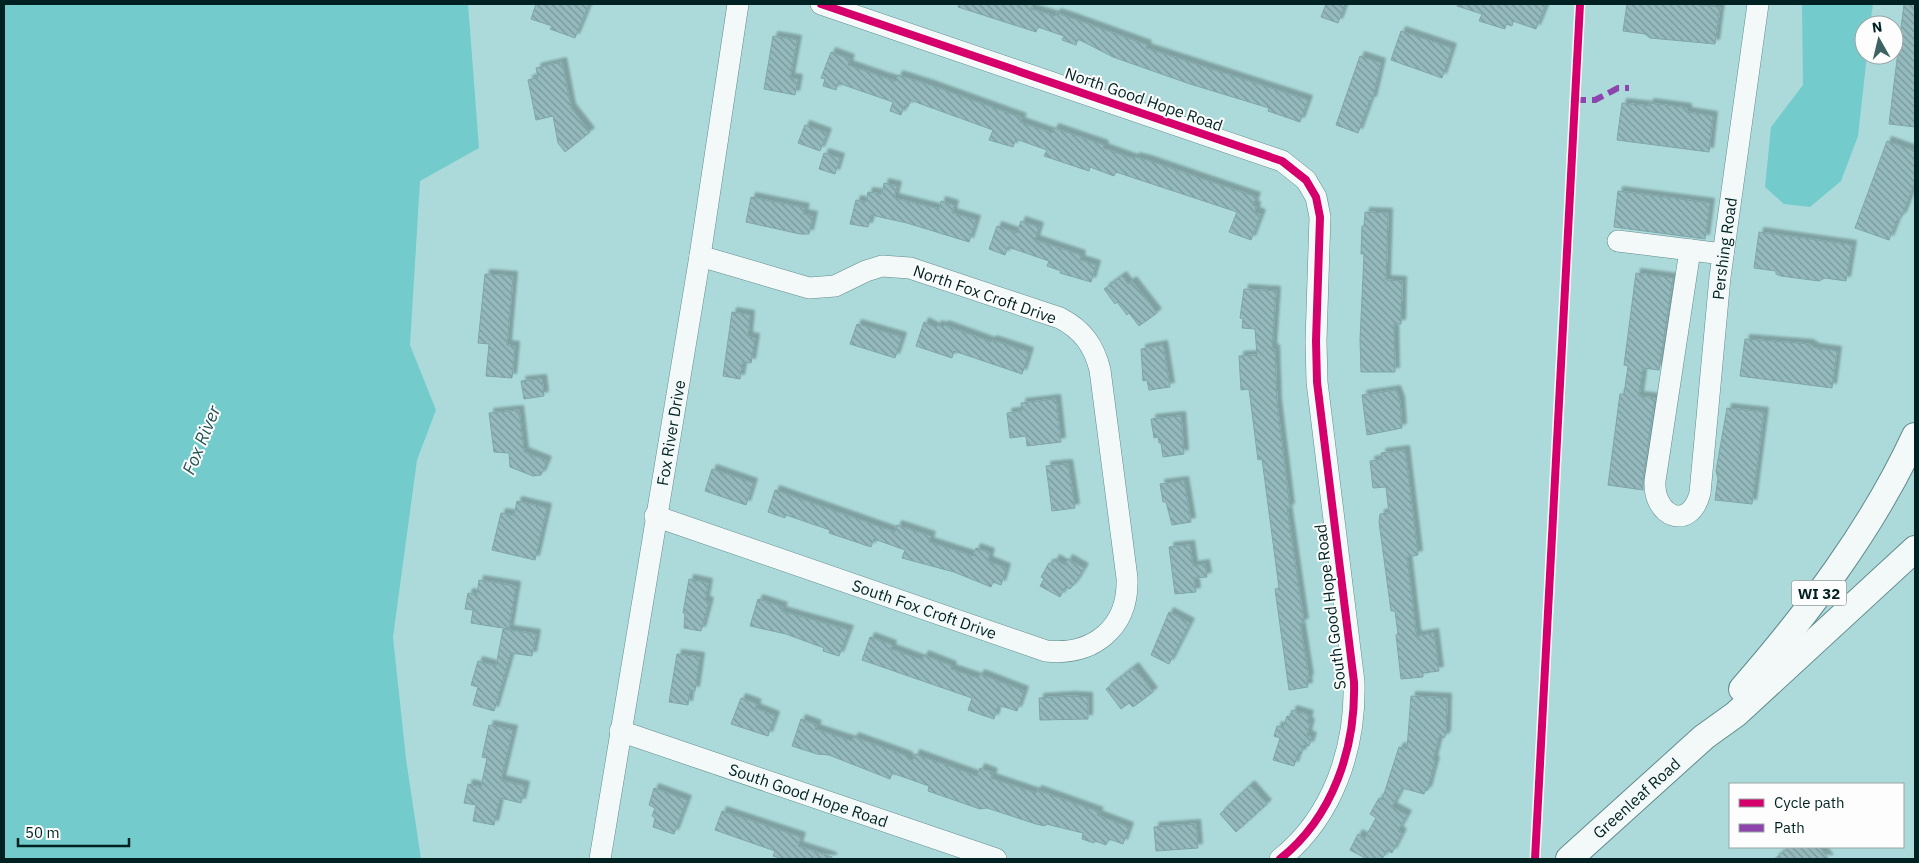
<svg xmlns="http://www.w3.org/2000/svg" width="1919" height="863" font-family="'IBM Plex Sans',sans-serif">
	<defs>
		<pattern id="building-back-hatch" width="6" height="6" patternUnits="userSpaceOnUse" patternTransform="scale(1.25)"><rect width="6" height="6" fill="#95babd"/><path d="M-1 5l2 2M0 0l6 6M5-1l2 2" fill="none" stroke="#779799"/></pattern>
		<filter id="shadow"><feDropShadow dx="4.5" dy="-4.5" stdDeviation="1" flood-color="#0004"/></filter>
	</defs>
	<rect width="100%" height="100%" fill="#acdada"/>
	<g fill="#74cbcb">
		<path d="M4 4H468L479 148 420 181 410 345 436 410 417 460 393 637 406 759 421 859H4Z"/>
		<path d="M1802 4H1873L1870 25H1864V55H1867L1858 136 1841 181 1810 207 1784 204 1765 187 1771 127 1803 85Z"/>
	</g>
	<g fill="url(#building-back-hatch)" stroke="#80a5a8" filter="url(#shadow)">
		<path d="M536 4H589L575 38 550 29 552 26 531 19Z"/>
		<path d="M959 4H1033L1031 9 1055 16 1056 13 1069 17 1147 45 1146 48 1308 100 1300 122 1268 111 1269 108 1190 84 1113 57 1078 39 1076 45 1062 40 1064 36 1038 27 1036 32 958 7Z"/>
		<path d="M1326 4H1345L1338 23 1321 17Z"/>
		<path d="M1458 4H1546L1536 29 1513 21 1512 26 1506 24 1505 29 1479 21 1482 14 1457 6Z"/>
		<path d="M1627 4H1693L1720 7 1715 44 1650 38 1645 34 1623 31Z"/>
		<path d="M1904 4H1915V127L1889 124Z"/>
		<path d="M1401 31 1452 48 1442 78 1391 60Z"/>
		<path d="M773 36 797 40 790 78 798 79 795 95 764 89Z"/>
		<path d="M831 52 850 59 848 65 880 76 896 81 898 75 930 85 1022 118 1020 122 1052 133 1054 128 1104 145 1103 148 1134 159 1135 157 1147 160 1256 197 1253 205 1256 206 1255 212 1261 214 1251 240 1229 232 1237 212 1116 172 1114 176 1090 167 1089 171 1044 156 1047 150 1016 139 1013 147 989 140 993 130 910 100 908 107 904 106 901 115 890 111 893 102 838 83 836 90 823 86 825 79 821 78Z"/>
		<path d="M1360 56 1381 63 1372 101 1370 100 1358 133 1336 125Z"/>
		<path d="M562 62 571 108 590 132 565 152 558 143 553 116 536 120 528 80 538 77 536 68Z"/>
		<path d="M1622 103 1649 106V103L1687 108V112L1713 116 1709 152 1617 140Z"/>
		<path d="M805 125 827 133 820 151 798 143Z"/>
		<path d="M1887 141 1915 151V182L1902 216 1897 220 1889 240 1855 228Z"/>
		<path d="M824 153 840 158 835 174 819 169Z"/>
		<path d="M884 183 897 186 894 198 939 209 941 201 954 205 952 213 976 220 969 242 907 223 871 215 868 227 850 224 856 200 866 202 868 192 882 194Z"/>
		<path d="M1618 191 1710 203 1705 239 1614 227Z"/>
		<path d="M751 197 805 208 803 214 813 216 809 234H800L746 222Z"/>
		<path d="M1365 212 1388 213 1386 280 1402 281 1401 324H1394L1395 372H1361L1360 340 1364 254H1361L1362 226H1364Z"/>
		<path d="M1021 221 1039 227 1035 240 1081 255 1080 260 1096 265 1091 282 1060 273 1061 271 1047 266 1049 261 1008 247 1005 255 989 249 997 226 1017 233Z"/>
		<path d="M1759 232 1852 245 1846 281 1825 278 1819 281 1781 276 1776 274V271L1754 268Z"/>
		<path d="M1636 273 1673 278 1659 370 1643 368 1639 396 1655 398 1643 479V490L1608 485 1620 394H1624L1628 366 1624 365Z"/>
		<path d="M485 274 513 276 507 345 515 346 512 378 486 376 489 344 478 343Z"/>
		<path d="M1122 276 1128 284 1132 281 1157 313 1139 326 1129 313 1127 315 1117 302 1115 304 1104 289Z"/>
		<path d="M1244 289 1276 291 1272 349H1275L1277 404 1290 508H1287L1304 623H1300L1309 679H1307L1308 687 1289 690 1275 589 1279 588 1262 459 1258 460 1249 389 1241 390 1239 356 1257 355 1255 329 1242 328 1243 319 1240 318Z"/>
		<path d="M732 312 750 315 748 337 755 338 751 363 743 362 740 379 723 376Z"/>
		<path d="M924 322 936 328 937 325 943 327 944 325 991 342 992 340 1029 352 1022 374 954 351 952 358 916 346Z"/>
		<path d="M857 324 902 337 895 358 850 344Z"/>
		<path d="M1745 339 1809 344 1815 348 1837 351 1832 388 1740 376Z"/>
		<path d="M1163 345 1170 387 1149 390 1147 380 1143 381 1141 349Z"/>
		<path d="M542 379 544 396 524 399 521 381Z"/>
		<path d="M1396 390 1400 401 1402 428 1367 435 1362 395Z"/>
		<path d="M1056 399 1061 442 1027 446 1026 436 1010 438 1007 413 1022 411 1021 403Z"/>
		<path d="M1727 408 1764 412 1752 504 1715 500 1718 478 1716 471Z"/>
		<path d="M519 410 524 452 547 461 541 475 533 476 510 467 509 453 494 452 489 413Z"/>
		<path d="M1181 416 1184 454 1163 457 1161 443H1159L1158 437 1154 438 1151 419Z"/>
		<path d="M1405 450 1418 555 1407 557 1416 632 1417 636 1434 633 1439 671 1423 673V677L1401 679 1396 635 1398 634 1395 611H1391L1379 522 1380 514 1389 513 1386 487 1373 488 1370 461 1382 459 1381 453Z"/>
		<path d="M1068 464 1075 508 1052 511 1046 466Z"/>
		<path d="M712 469 753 483 746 505 705 491Z"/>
		<path d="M1184 481 1191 522 1172 525 1166 502H1163L1160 484Z"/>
		<path d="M775 490 895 532 897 525 931 536 929 542 973 556 976 548 990 553 988 561 1006 568 1001 585 993 582 991 587 954 572 902 558 905 550 874 539 871 547 829 533 830 530 786 515 785 518 768 512Z"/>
		<path d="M517 501 547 508 535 560 492 550 501 513 514 515Z"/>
		<path d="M1190 545 1193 566 1205 564 1207 577 1194 578 1196 592 1175 594 1169 547Z"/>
		<path d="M1055 559 1065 565 1068 559 1084 568 1075 583 1070 589 1065 587 1060 597 1040 586 1044 579 1041 577 1049 563 1052 565Z"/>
		<path d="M689 579 708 583 705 601 709 602 701 631 684 628 685 613H683Z"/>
		<path d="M479 580 516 586 509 629 471 623 473 610 465 609 468 593 477 595Z"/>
		<path d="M758 599 783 607 781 611 849 630 839 656 823 651 824 648 786 634 750 626Z"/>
		<path d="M1169 612 1190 623 1169 664 1151 655Z"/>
		<path d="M503 629 536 634 532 656 511 653 494 711 473 705 478 687 471 685 478 661 496 666Z"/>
		<path d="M870 637 892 645 891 649 922 660 924 655 952 666 951 669 978 678 980 674 1024 691 1017 711 998 705 994 719 982 715 968 710 972 698 862 660Z"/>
		<path d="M677 654 700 657 695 691 690 690 688 705 669 702Z"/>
		<path d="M1134 667 1153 692 1133 707 1129 703 1121 709 1106 689Z"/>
		<path d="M1071 696 1088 697V719L1040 720 1039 698Z"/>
		<path d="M1411 696 1447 698 1446 735 1444 738 1439 737 1433 760 1435 761 1427 791 1425 790 1424 794 1402 788 1392 807 1407 815 1398 831 1402 833 1392 853 1387 850 1382 859H1367L1350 850 1358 834 1365 838 1376 818 1370 814 1379 798 1382 800 1399 747 1407 749Z"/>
		<path d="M741 698 757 704 755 708 775 716 768 736 731 724Z"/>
		<path d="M1292 710 1309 715 1307 722 1310 723 1307 735 1312 737 1309 746 1304 745 1301 754 1298 753 1294 766 1273 760 1280 738 1274 736 1277 726 1283 728 1287 716 1290 717Z"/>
		<path d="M801 719 817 725 815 729 852 741 854 737 907 756 912 762 915 754 977 776 980 768 993 773 991 778 1036 793 1037 790 1071 802 1099 812 1097 815 1129 827 1123 844 1109 839 1106 845 1095 841 1094 843 1082 839 1083 833 1046 824 1045 826 1036 824 987 808 980 809 928 791 929 786 892 773 890 779 829 755 817 754 792 746Z"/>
		<path d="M489 725 513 730 501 780 525 786 521 803 500 798 494 825 473 821 476 805 464 803 468 784 481 787 487 758 482 757Z"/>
		<path d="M1250 785 1267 804 1236 832 1220 814Z"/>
		<path d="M654 788 687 800 674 834 653 827 655 818 652 816 655 808 649 805Z"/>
		<path d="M722 811 801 837 798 846 832 857V859H783L773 856 775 851 715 830Z"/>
		<path d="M1196 824 1198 848 1156 851 1154 827Z"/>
		<path d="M1790 847H1819L1829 859H1774Z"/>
	</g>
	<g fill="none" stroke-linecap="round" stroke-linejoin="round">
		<defs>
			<g id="minor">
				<path d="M821 4 1282 161 1306 180 1316 197 1320 217 1316 341 1317 382 1354 682C1356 748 1333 817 1280 859"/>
				<path d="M1618 241 1723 254"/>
				<path id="s1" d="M1690 250 1655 481C1653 517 1690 532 1700 493L1720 277 1758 4"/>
				<path id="s2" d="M655 516 1046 651C1093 656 1129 628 1127 578L1100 370C1094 346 1083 330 1060 318L910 268 882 266 866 271 835 286 809 288 700 256"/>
				<path id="s3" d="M620 731 996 859"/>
				<path id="s4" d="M600 859 700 256 738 4"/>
			</g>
			<g id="major">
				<path d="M1742 689C1808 613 1872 529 1915 436"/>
				<path id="s5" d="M1569 859 1704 737 1736 714 1915 549"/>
			</g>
		</defs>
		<use href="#minor" stroke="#628b8b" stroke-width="22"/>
		<use href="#major" stroke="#628b8b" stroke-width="28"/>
		<use href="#minor" stroke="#f3f9f9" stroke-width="21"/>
		<use href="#major" stroke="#f3f9f9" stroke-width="26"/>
		<path stroke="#8e44ad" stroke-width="6" stroke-dasharray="12 6" stroke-linecap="butt" d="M1574 100H1595L1618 88H1629"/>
		<defs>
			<g id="cycleway">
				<path d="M821 4 1282 161 1306 180 1316 197 1320 217 1316 341 1317 382 1354 682C1356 748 1333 817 1280 859"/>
				<path d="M1535 859 1580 4"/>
			</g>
		</defs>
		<use href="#cycleway" stroke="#fdfdfd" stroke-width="11"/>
		<use href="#cycleway" stroke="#d6006c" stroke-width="8"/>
	</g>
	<g text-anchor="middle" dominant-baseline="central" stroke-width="4" stroke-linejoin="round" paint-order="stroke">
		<rect fill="#fdfdfd" stroke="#4c6363" stroke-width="1" x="1791.5" y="580.5" width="55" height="25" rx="4"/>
		<g font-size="15" font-weight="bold" fill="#002121">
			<text x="1819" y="593">WI 32</text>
		</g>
		<g font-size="16" fill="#002121" stroke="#fdfdfd">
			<text transform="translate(1144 99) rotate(19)">North Good Hope Road</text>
			<text stroke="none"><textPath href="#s1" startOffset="560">Pershing Road</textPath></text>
			<text transform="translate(985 294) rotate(19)">North Fox Croft Drive</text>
			<text stroke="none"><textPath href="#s4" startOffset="432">Fox River Drive</textPath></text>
			<text transform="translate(1330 607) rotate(-97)">South Good Hope Road</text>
			<text stroke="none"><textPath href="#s2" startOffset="285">South Fox Croft Drive</textPath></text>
			<text stroke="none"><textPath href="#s3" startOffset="199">South Good Hope Road</textPath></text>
			<text stroke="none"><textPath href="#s5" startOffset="91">Greenleaf Road</textPath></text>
		</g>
		<g font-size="18" font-style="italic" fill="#245252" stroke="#fdfdfd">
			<text transform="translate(201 440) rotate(-68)">Fox River</text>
		</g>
	</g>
	<rect width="1919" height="863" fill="none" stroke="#002121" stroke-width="10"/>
	<rect x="1729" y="783" width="175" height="65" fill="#fdfdfd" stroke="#98a5a5"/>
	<rect x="1739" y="799" width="25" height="8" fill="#d6006c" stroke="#98a5a5"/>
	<text x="1774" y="808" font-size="15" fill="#002121">Cycle path</text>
	<rect x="1739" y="824" width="25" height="8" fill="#8e44ad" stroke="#98a5a5"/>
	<text x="1774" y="833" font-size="15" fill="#002121">Path</text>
	<g transform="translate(1879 40) rotate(352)"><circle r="24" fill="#fdfdfd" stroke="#98a5a5"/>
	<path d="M0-4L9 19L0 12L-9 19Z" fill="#3c6262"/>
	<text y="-8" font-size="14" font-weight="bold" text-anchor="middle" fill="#002121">N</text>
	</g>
	<path d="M18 838v8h111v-8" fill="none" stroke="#002121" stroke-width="2.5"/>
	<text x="25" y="838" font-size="15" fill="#002121" stroke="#fdfdfd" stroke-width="4" paint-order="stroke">50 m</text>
</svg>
